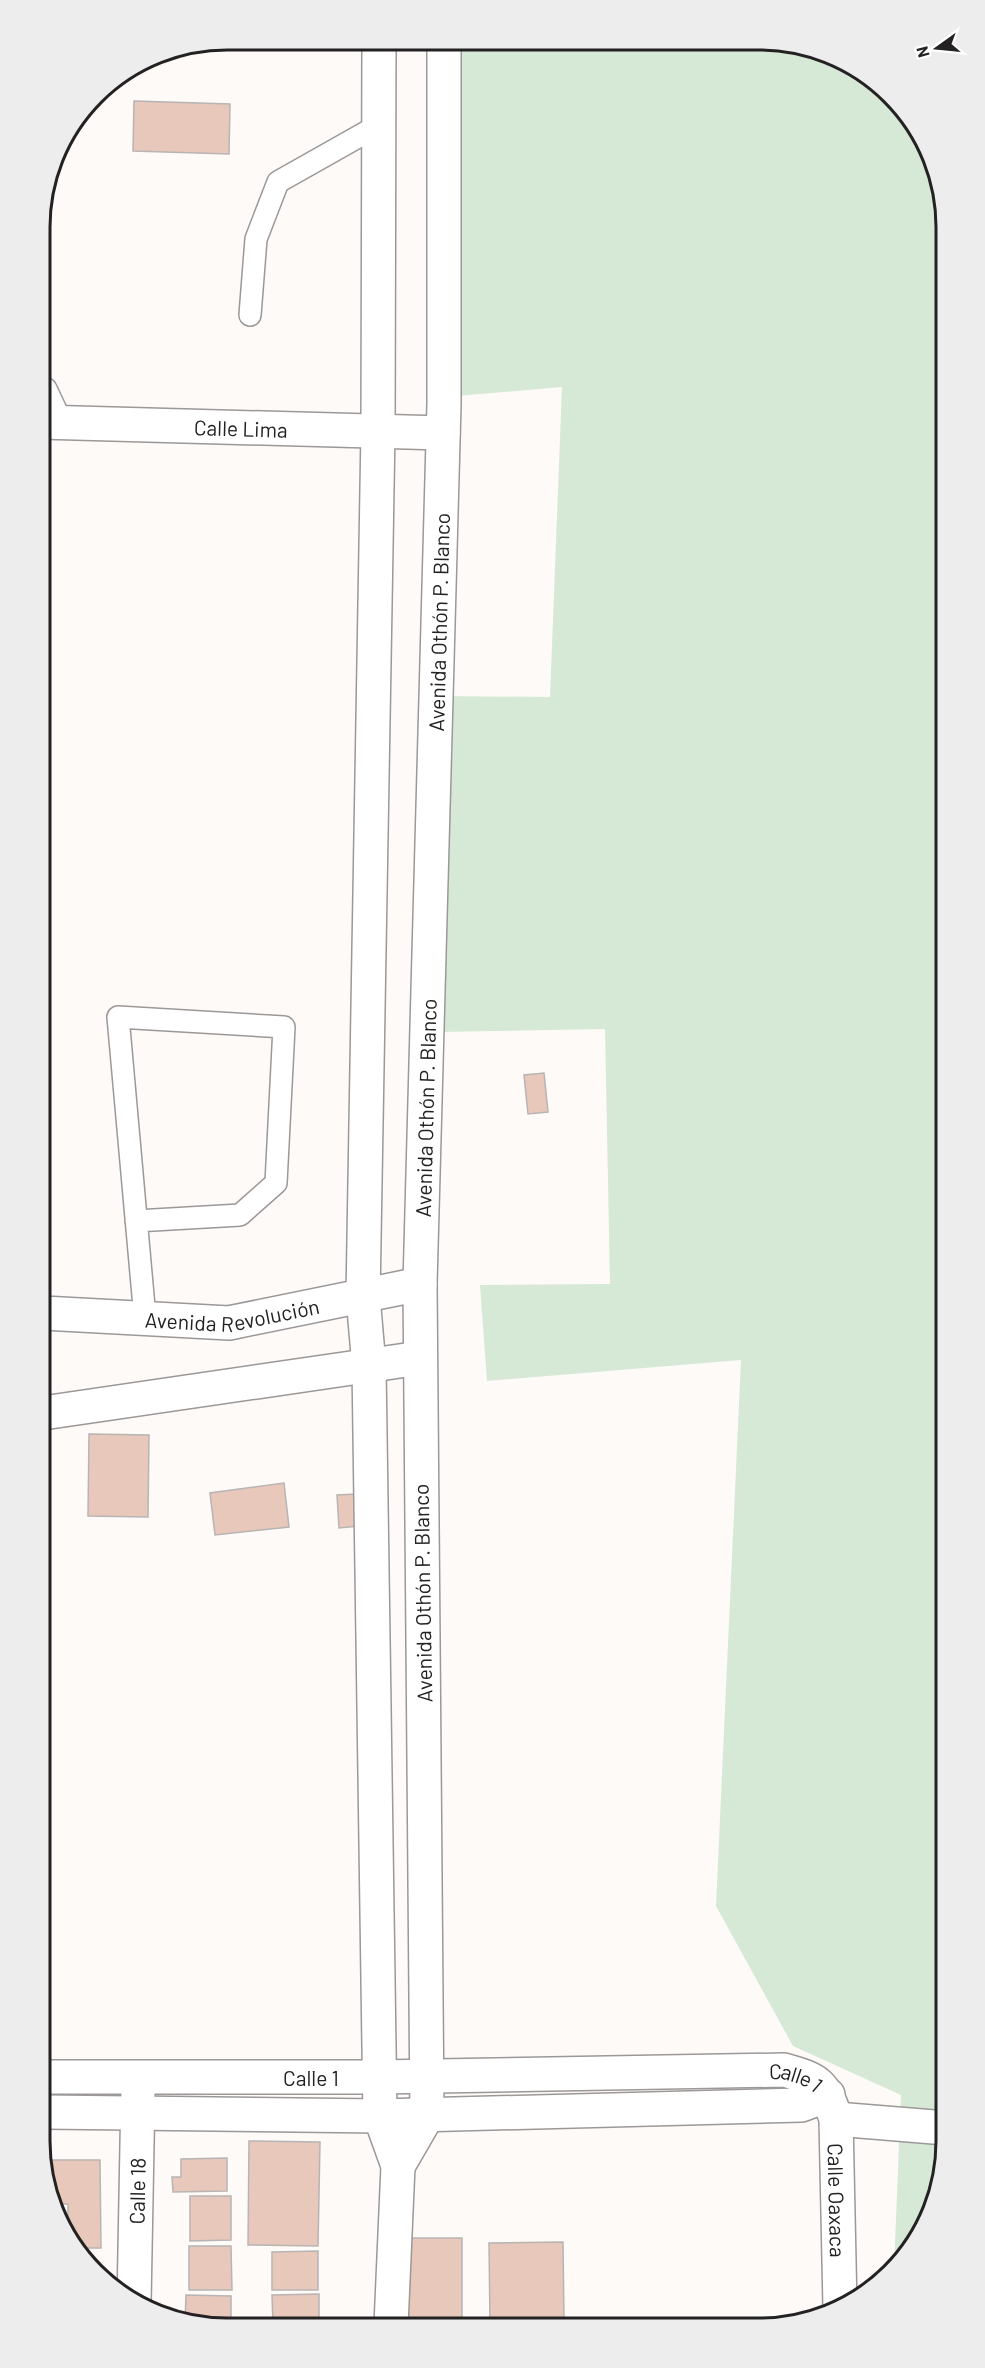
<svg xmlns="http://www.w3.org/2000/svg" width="985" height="2368" font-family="Barlow,sans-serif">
	<rect width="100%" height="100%" fill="#fefaf8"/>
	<path fill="#d6e9d7" d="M462 40 795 43 842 59 891 94 940 178 946 2153C936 2197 928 2236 894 2268L901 2095 793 2046 716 1906 741 1360 487 1381 480 1285 610 1284 605 1029 438 1032 443 696 550 697 562 387 457 396Z"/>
	<g fill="#e8c8bb" stroke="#b8b4b3" stroke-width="1.5">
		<path d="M134 101 230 104 229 154 133 151Z"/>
		<path d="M544 1073 548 1112 528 1114 524 1075Z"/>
		<path d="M89 1434 149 1435 148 1517 88 1516Z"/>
		<path d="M284 1483 289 1527 215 1535 210 1493Z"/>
		<path d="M357 1494 359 1526 339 1528 337 1495Z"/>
		<path d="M249 2141 320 2142 318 2246 248 2245Z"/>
		<path d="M227 2158V2191L173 2192 172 2177H181V2159Z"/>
		<path d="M47 2160H100L101 2248H79L61 2217H68V2204H54L47 2193Z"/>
		<path d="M190 2196H231V2240L190 2241Z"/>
		<path d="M406 2238H462V2319L407 2320Z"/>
		<path d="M563 2242 564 2323 490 2324 489 2243Z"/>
		<path d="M189 2246H231L232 2290H189Z"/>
		<path d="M318 2251V2290H272V2252Z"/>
		<path d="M82 2253H91V2269Z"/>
		<path d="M319 2294V2325H273L272 2295Z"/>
		<path d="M186 2295 231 2296V2325L185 2323Z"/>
	</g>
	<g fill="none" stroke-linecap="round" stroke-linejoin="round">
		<defs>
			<g id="lane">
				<path d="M250 315 256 239 278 182 379 125"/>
				<path d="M40 389H46L62 423"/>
				<path d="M136 1221 240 1215 276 1183 284 1027 118 1017 145 1318"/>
			</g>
			<g id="street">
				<path d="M379 40 378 431 363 1297 369 1366 380 2116 398 2166 391 2325"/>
				<path id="s1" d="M40 422 443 433"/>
				<path id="s2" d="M43 1313 229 1323 420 1284"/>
				<path d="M43 1413 420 1358"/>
				<path id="s3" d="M45 2077H378L784 2070C819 2080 824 2083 836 2119L840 2308"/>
				<path d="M45 2112 380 2116 801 2105 828 2095"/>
				<path d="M836 2119 946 2128"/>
				<path id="s4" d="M398 2166 427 2116 420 1284 444 404V40"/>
				<path id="s5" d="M134 2303 138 2092"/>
			</g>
		</defs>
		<use href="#lane" stroke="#9b9897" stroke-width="24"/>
		<use href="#street" stroke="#9b9897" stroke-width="36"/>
		<use href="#lane" stroke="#fff" stroke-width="21"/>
		<use href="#street" stroke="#fff" stroke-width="33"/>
	</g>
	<g text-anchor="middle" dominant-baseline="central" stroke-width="4.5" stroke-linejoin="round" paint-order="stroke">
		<g font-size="21" fill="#232121" stroke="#fff">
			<text stroke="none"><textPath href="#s1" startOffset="201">Calle Lima</textPath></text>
			<text stroke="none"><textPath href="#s4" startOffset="1552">Avenida Othón P. Blanco</textPath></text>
			<text stroke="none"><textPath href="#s4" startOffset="1066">Avenida Othón P. Blanco</textPath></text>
			<text stroke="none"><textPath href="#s2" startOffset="190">Avenida Revolución</textPath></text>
			<text transform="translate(422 1593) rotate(-91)">Avenida Othón P. Blanco</text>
			<text stroke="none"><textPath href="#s3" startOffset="266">Calle 1</textPath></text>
			<text stroke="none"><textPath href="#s3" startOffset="752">Calle 1</textPath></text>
			<text stroke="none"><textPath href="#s5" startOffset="112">Calle 18</textPath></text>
			<text stroke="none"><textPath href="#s3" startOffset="897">Calle Oaxaca</textPath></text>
		</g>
	</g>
	<path d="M0 0H985V2368H0ZM227 50H759A177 177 0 0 1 936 227V2141A177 177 0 0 1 759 2318H227A177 177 0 0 1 50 2141V227A177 177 0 0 1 227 50Z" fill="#ededed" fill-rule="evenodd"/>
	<path fill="none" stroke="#232121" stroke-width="3" d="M227 50H759A177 177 0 0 1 936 227V2141A177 177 0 0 1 759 2318H227A177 177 0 0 1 50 2141V227A177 177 0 0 1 227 50Z"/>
	<g transform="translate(937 48) rotate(255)" stroke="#ffffff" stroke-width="4.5" paint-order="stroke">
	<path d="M0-4.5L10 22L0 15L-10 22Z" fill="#232121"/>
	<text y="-9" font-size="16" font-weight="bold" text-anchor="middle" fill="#232121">N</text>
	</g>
</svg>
